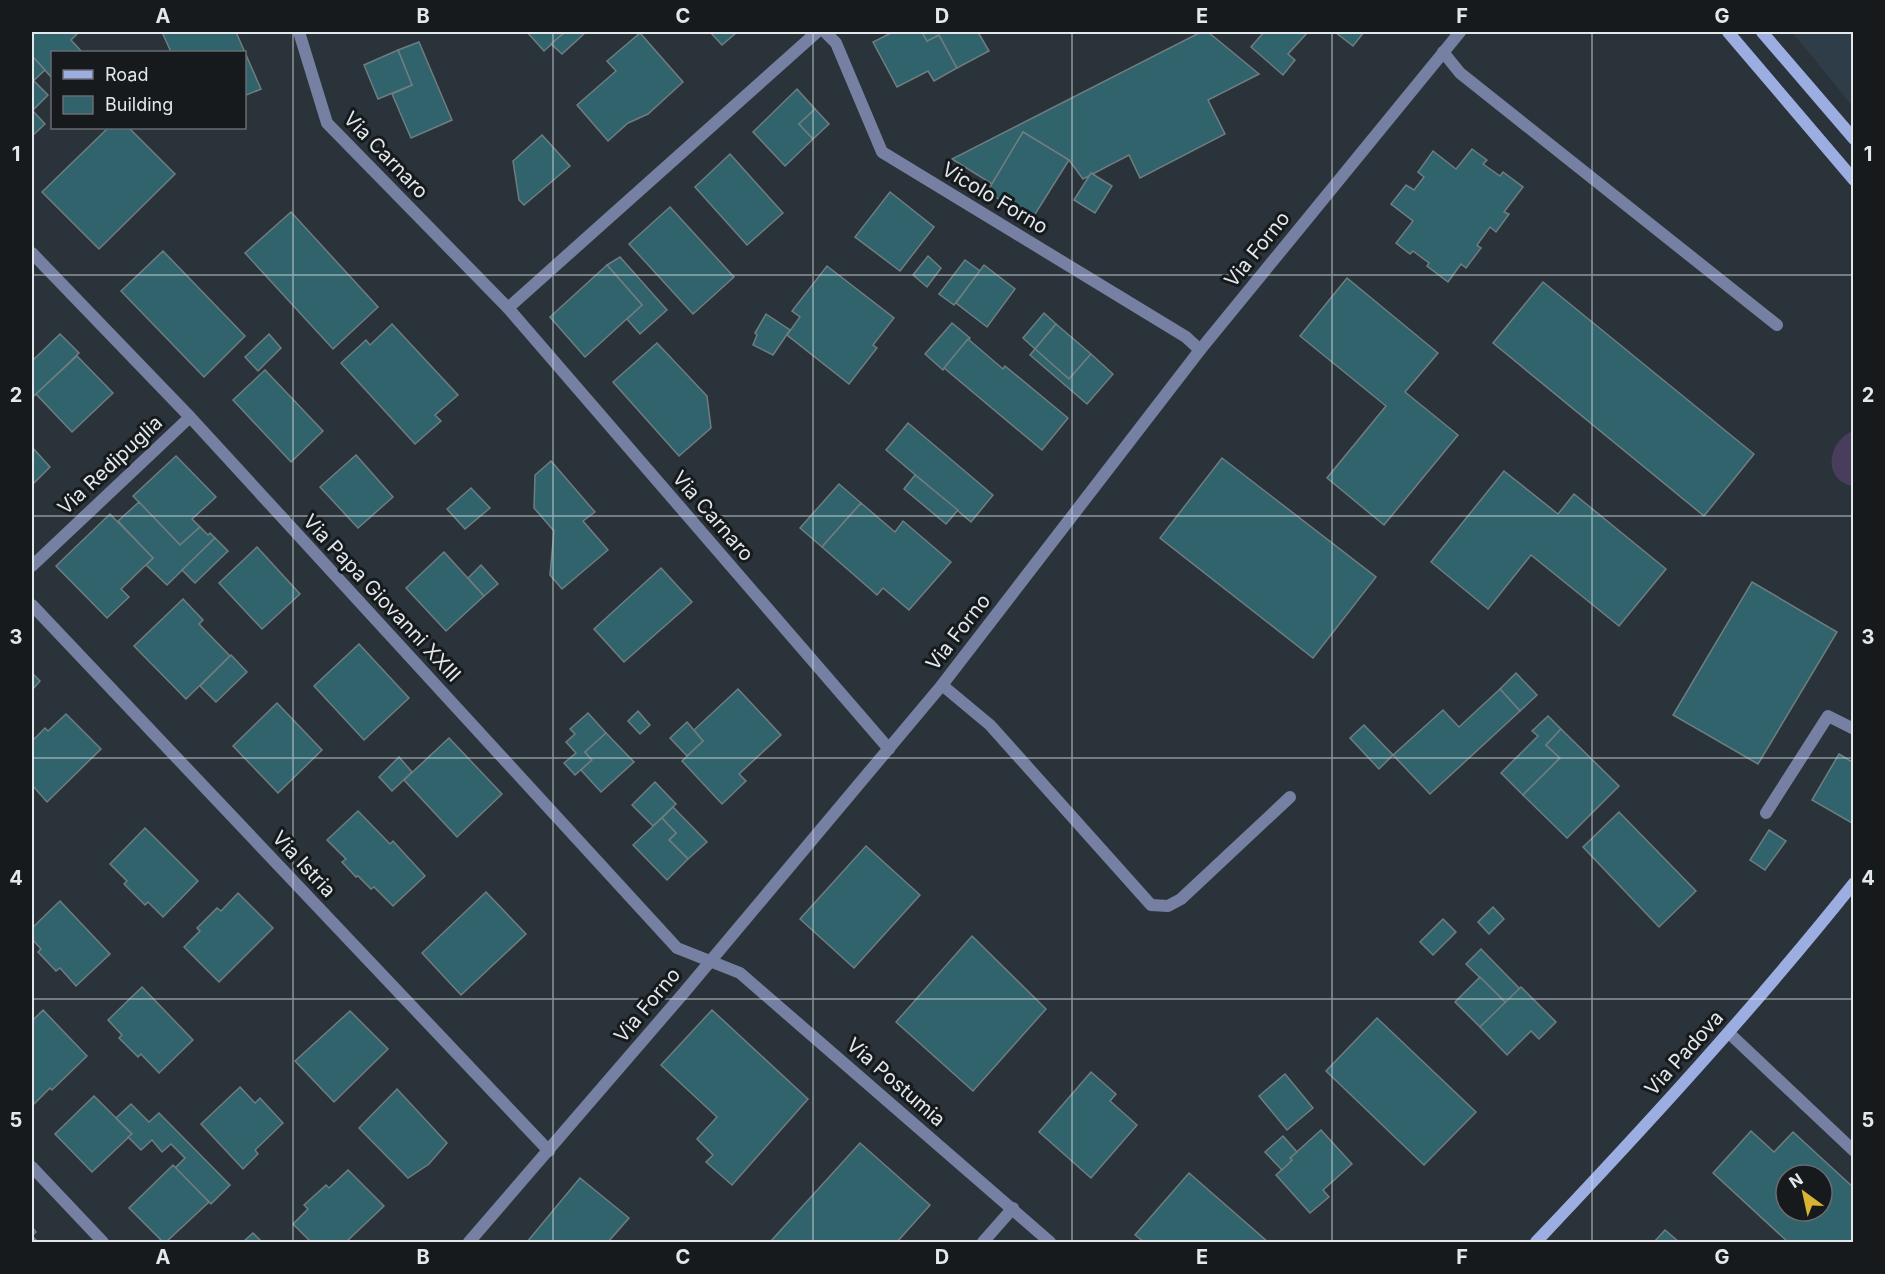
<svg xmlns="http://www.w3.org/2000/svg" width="1885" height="1274" font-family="Inter,sans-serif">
	<rect width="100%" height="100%" fill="#2a3339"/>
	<path fill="#2f3d48" d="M1792 32H1853V107L1812 56Z"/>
	<path fill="#493d5c" d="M1853 431 1854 432 1853 486C1822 481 1827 441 1853 431Z"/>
	<g fill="#31636c" stroke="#6f7d80" stroke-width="1.5" fill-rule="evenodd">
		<path d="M32 32H79L71 40 82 52H52V78L32 56Z"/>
		<path d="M162 32H236L261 89 244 96V52H171Z"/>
		<path d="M527 32H565L544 51Z"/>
		<path d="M565 32H586L562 54 551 44Z"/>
		<path d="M710 32H737L722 45Z"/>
		<path d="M893 32H922L927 41 939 35 957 68 934 81 928 71 897 87 873 42Z"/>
		<path d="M922 32H978L989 51 957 68 939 35 927 41Z"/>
		<path d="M1201 32H1208L1259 74 1208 100 1225 134 1140 178 1129 155 1083 179 1069 160 1023 132 992 184 952 159Z"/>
		<path d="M1264 32H1308L1288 54 1295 60 1283 75 1251 47Z"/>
		<path d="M1335 32H1364L1353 46Z"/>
		<path d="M640 33 683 82 648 114 628 123 608 141 577 105 616 71 607 61Z"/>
		<path d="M419 42 452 120 411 138 392 94 412 85 398 50Z"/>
		<path d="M398 50 412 85 378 99 364 65Z"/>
		<path d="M32 56 45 70 32 82Z"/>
		<path d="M33 80 48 95 32 111V82Z"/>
		<path d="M797 89 815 109 799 124 813 139 785 166 753 132Z"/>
		<path d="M815 109 829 124 813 139 799 124Z"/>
		<path d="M32 110 45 124 32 136Z"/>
		<path d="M108 128H129L175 174 99 249 42 192Z"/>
		<path d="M1023 132 1069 160 1032 219 987 192Z"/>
		<path d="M542 135 570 166 524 205 519 200 513 161Z"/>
		<path d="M1472 149 1487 160 1483 164 1500 176 1503 172 1523 187 1504 212 1509 214 1496 232 1490 227 1477 245 1481 248 1466 268 1461 264 1448 282 1427 266 1429 263 1413 251 1410 254 1396 243 1413 221 1391 204 1406 185 1414 190 1424 177 1418 172 1433 151 1456 169Z"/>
		<path d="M730 154 783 213 747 245 695 187Z"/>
		<path d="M1091 173 1112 186 1095 213 1074 200Z"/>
		<path d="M890 192 934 227 900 271 855 237Z"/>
		<path d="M670 207 734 277 693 314 629 244Z"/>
		<path d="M291 212 378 307 333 349 245 253Z"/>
		<path d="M163 251 245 336 204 377 121 291Z"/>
		<path d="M928 256 941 268 927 287 913 275Z"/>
		<path d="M620 257 667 310 640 334 627 319 642 305 607 265Z"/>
		<path d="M965 260 980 271 954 305 939 294Z"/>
		<path d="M607 265 642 305 585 357 550 317Z"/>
		<path d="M984 265 1015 289 987 327 956 303Z"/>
		<path d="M827 266 894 318 873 345 877 348 849 384 787 335 800 317 792 311Z"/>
		<path d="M1347 278 1438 353 1405 392 1458 435 1384 525 1327 478 1386 406 1300 336Z"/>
		<path d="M1543 282 1754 454 1704 516 1493 343Z"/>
		<path d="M1044 313 1056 324 1035 349 1023 338Z"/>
		<path d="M766 314 790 330 773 355 753 345 757 335 755 333Z"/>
		<path d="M952 323 970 338 943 370 925 354Z"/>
		<path d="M392 324 458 395 435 415 441 421 415 444 341 363 366 340 370 345Z"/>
		<path d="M1056 324 1091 354 1069 379 1035 349Z"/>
		<path d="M60 334 79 353 34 396 32 394V361Z"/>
		<path d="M269 334 281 348 258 371 245 357Z"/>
		<path d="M968 339 1003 369 1005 366 1068 418 1042 450 944 368Z"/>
		<path d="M657 343 707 396 711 428 679 456 613 382Z"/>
		<path d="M1035 349 1069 379 1091 354 1113 374 1087 404 1030 355Z"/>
		<path d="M77 356 113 393 72 432 36 394Z"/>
		<path d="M265 370 323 431 291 462 233 400Z"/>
		<path d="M908 423 993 495 971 522 886 450Z"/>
		<path d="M32 447 50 467 32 485Z"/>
		<path d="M356 455 393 497 358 528 320 487Z"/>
		<path d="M176 456 216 497 192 519 200 527 180 545 133 496Z"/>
		<path d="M1222 458 1376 577 1313 658 1160 538Z"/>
		<path d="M551 461 595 512 583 521 608 550 562 589 550 575 554 531 534 508 535 475Z"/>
		<path d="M1504 471 1558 514 1574 494 1666 569 1619 626 1531 555 1488 609 1431 562Z"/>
		<path d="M915 475 958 510 946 524 904 489Z"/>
		<path d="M839 484 861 503 822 547 800 528Z"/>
		<path d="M471 488 490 508 465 529 447 509Z"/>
		<path d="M139 502 180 545 200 527 208 535 210 533 215 538 167 585 146 565 153 558 118 521Z"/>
		<path d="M861 503 895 532 903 521 951 562 909 610 883 588 877 595 822 547Z"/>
		<path d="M110 514 153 558 121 589 129 597 107 618 56 566Z"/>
		<path d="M215 538 228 551 195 583 182 570Z"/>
		<path d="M257 547 300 594 262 629 219 583Z"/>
		<path d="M444 552 484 596 446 631 406 588Z"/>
		<path d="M481 565 498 584 484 596 468 578Z"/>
		<path d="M661 568 692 602 624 662 594 629Z"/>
		<path d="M1752 582 1837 632 1758 764 1673 715Z"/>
		<path d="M183 599 203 620 199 624 230 656 186 699 134 646Z"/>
		<path d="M359 644 409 698 364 740 314 686Z"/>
		<path d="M231 655 247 672 216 702 200 686Z"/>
		<path d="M32 673 40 681 32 690Z"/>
		<path d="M1516 673 1537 695 1520 711 1500 689Z"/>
		<path d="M738 689 781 735 739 774 746 781 722 804 682 761 703 741 694 730Z"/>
		<path d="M1500 689 1520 711 1430 794 1393 755 1443 710 1459 727Z"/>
		<path d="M277 703 322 750 278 793 233 746Z"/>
		<path d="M638 711 650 725 640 734 628 721Z"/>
		<path d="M588 713 606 733 585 752 592 760 575 775 564 763 576 753 566 742 575 734 570 729Z"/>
		<path d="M66 714 101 749 47 802 32 785V741L45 728 48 731Z"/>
		<path d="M1548 716 1561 729 1546 745 1560 758 1523 795 1501 773 1538 736 1532 731Z"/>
		<path d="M687 722 703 741 687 756 670 738Z"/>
		<path d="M1364 725 1393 755 1379 769 1350 738Z"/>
		<path d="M1561 729 1619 786 1567 838 1523 795 1560 758 1546 745Z"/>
		<path d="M606 733 634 762 601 792 581 770 592 760 585 752Z"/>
		<path d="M449 738 502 794 457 837 404 780Z"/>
		<path d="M1839 754 1854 763V819L1852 823 1812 800Z"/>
		<path d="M399 757 412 772 392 791 379 777Z"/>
		<path d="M655 782 676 804 653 826 632 805Z"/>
		<path d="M673 807 707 842 688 859 669 840 676 833 662 818Z"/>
		<path d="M358 811 390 844 393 841 425 876 393 906 374 887 371 889 358 876 356 877 342 862 346 859 327 840Z"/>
		<path d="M1619 812 1696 891 1659 927 1583 847Z"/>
		<path d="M662 818 676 833 669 840 688 859 667 880 633 845Z"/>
		<path d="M145 828 198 881 163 917 148 902 145 905 124 884 127 881 110 864Z"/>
		<path d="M1769 830 1786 841 1765 870 1750 860Z"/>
		<path d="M866 846 920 895 854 968 800 919Z"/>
		<path d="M486 892 526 934 461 995 422 953Z"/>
		<path d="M238 893 273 928 219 982 184 947 200 931 197 928 217 908 221 911Z"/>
		<path d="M60 901 110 954 76 986 60 968 56 971 38 952 41 949 32 939V928Z"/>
		<path d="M1493 907 1504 919 1489 934 1478 922Z"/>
		<path d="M1443 919 1456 932 1433 955 1420 942Z"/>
		<path d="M972 936 1046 1009 973 1091 896 1022Z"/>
		<path d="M1481 949 1520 989 1506 1003 1466 964Z"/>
		<path d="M1480 977 1506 1003 1480 1027 1455 1002Z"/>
		<path d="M142 987 193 1040 159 1073 141 1054 138 1057 119 1038 122 1035 108 1020Z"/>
		<path d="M1521 987 1556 1022 1539 1039 1531 1031 1507 1055 1480 1027Z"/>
		<path d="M43 1010 87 1056 52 1090 50 1088 32 1106V1021Z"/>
		<path d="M712 1010 808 1099 732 1185 706 1162 713 1155 697 1139 717 1117 661 1065Z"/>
		<path d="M350 1011 388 1049 334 1102 295 1061Z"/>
		<path d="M1377 1018 1476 1112 1424 1165 1326 1071Z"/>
		<path d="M1091 1072 1116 1094 1110 1101 1137 1125 1091 1178 1039 1132Z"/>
		<path d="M1285 1074 1313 1108 1287 1130 1259 1096Z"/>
		<path d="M240 1087 255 1103 260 1098 283 1123 255 1150 258 1154 243 1169 201 1124Z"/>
		<path d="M397 1089 447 1143 429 1164 408 1178 359 1128Z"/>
		<path d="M94 1096 132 1134 92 1172 55 1134Z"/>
		<path d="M131 1104 149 1122 159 1113 230 1185 211 1204 175 1168 185 1158 171 1144 162 1152 152 1140 141 1150 128 1137 132 1134 116 1118Z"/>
		<path d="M1321 1130 1352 1164 1323 1190 1329 1197 1310 1213 1276 1175 1292 1160 1290 1158Z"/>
		<path d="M1751 1131 1774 1152 1793 1132 1854 1188V1242H1788L1713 1173ZM1786 1175H1822V1211H1786Z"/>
		<path d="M1283 1136 1297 1152 1290 1158 1292 1160 1282 1170 1265 1152Z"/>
		<path d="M860 1143 930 1205 897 1242H770Z"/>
		<path d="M173 1165 209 1202 166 1242H163L129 1208Z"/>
		<path d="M348 1170 384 1206 346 1242H311L293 1224 308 1209 304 1205 326 1185 329 1188Z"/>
		<path d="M1189 1173 1268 1242H1144L1135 1235Z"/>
		<path d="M580 1178 629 1218 608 1242H527Z"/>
		<path d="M32 1227 36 1232 32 1236 38 1242H32Z"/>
		<path d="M1665 1230 1679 1242H1654Z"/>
		<path d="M253 1233 262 1242H243Z"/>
	</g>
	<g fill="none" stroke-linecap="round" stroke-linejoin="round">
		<g stroke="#7680a2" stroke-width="12">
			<path d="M1443 52 1460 73 1777 325"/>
			<path d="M1766 813 1828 716 1854 729"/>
			<path d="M1729 1033 1854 1151"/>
		</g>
		<g stroke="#7680a2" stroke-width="12">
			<path d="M299 32 327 123 508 308 889 749"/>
			<path d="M825 32 836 43 882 152 1186 337 1200 350"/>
			<path d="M32 253 190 417 677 948 740 973 1050 1242"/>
			<path d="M508 308 817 32"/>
			<path d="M32 566 190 417"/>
			<path d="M32 605 549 1151"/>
			<path d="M942 685 990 725 1151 905 1168 906 1181 899 1290 797"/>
			<path d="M32 1167 103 1242"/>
			<path d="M469 1242 682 995 942 685 1200 350 1460 32"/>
			<path d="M983 1242 1013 1208"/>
		</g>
		<g stroke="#9cade2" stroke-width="12">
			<path d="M1728 32 1854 180"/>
			<path d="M1762 32 1854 139"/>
			<path d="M1536 1242C1646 1126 1754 1008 1854 883"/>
		</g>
	</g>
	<path fill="none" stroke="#e2e8ec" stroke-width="1.5" stroke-opacity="0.55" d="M293 32V1242M553 32V1242M813 32V1242M1072 32V1242M1332 32V1242M1592 32V1242M32 275H1854M32 516H1854M32 758H1854M32 999H1854"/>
	<g text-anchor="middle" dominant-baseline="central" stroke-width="6" stroke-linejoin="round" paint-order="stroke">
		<g font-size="20" fill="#e2e8ec" stroke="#161a1d">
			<text transform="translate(386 155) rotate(46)">Via Carnaro</text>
			<text transform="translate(995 198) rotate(31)">Vicolo Forno</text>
			<text transform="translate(1257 249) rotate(-51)">Via Forno</text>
			<text transform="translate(110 465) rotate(-43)">Via Redipuglia</text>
			<text transform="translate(713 516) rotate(49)">Via Carnaro</text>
			<text transform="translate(382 598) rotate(47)">Via Papa Giovanni XXIII</text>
			<text transform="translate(958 632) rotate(-52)">Via Forno</text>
			<text transform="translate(304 864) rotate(47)">Via Istria</text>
			<text transform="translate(647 1005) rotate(-50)">Via Forno</text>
			<text transform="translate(1684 1053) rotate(-48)">Via Padova</text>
			<text transform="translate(896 1082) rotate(41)">Via Postumia</text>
		</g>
	</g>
	<rect width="1885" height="1274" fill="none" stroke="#161a1d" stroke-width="66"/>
	<rect x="51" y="51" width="195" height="78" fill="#161a1d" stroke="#686c70" stroke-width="1.5"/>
	<rect x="63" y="70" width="30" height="9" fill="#9cade2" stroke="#686c70" stroke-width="1.5"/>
	<text x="105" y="81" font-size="18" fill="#e2e8ec">Road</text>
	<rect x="63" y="96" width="30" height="18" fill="#31636c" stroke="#686c70" stroke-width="1.5"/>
	<text x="105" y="111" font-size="18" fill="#e2e8ec">Building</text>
	<g transform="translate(1804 1193) rotate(327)"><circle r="28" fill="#161a1d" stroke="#686c70" stroke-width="1.5"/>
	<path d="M0-4.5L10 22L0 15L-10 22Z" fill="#d9b434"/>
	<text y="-9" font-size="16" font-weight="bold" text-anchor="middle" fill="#e2e8ec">N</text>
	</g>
	<rect x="33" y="33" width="1819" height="1208" fill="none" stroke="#e2e8ec" stroke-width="2"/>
	<g font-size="20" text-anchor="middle" font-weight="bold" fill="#e2e8ec">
		<text x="163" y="23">A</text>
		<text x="423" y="23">B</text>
		<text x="683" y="23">C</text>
		<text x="942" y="23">D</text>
		<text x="1202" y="23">E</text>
		<text x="1462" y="23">F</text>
		<text x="1722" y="23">G</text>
		<text x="16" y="161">1</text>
		<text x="1868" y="161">1</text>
		<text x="16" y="402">2</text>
		<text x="1868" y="402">2</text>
		<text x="16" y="644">3</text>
		<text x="1868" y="644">3</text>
		<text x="16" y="885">4</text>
		<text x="1868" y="885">4</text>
		<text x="16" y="1127">5</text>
		<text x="1868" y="1127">5</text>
		<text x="163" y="1264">A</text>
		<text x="423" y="1264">B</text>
		<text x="683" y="1264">C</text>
		<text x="942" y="1264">D</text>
		<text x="1202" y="1264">E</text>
		<text x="1462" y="1264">F</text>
		<text x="1722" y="1264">G</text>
	</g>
</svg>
